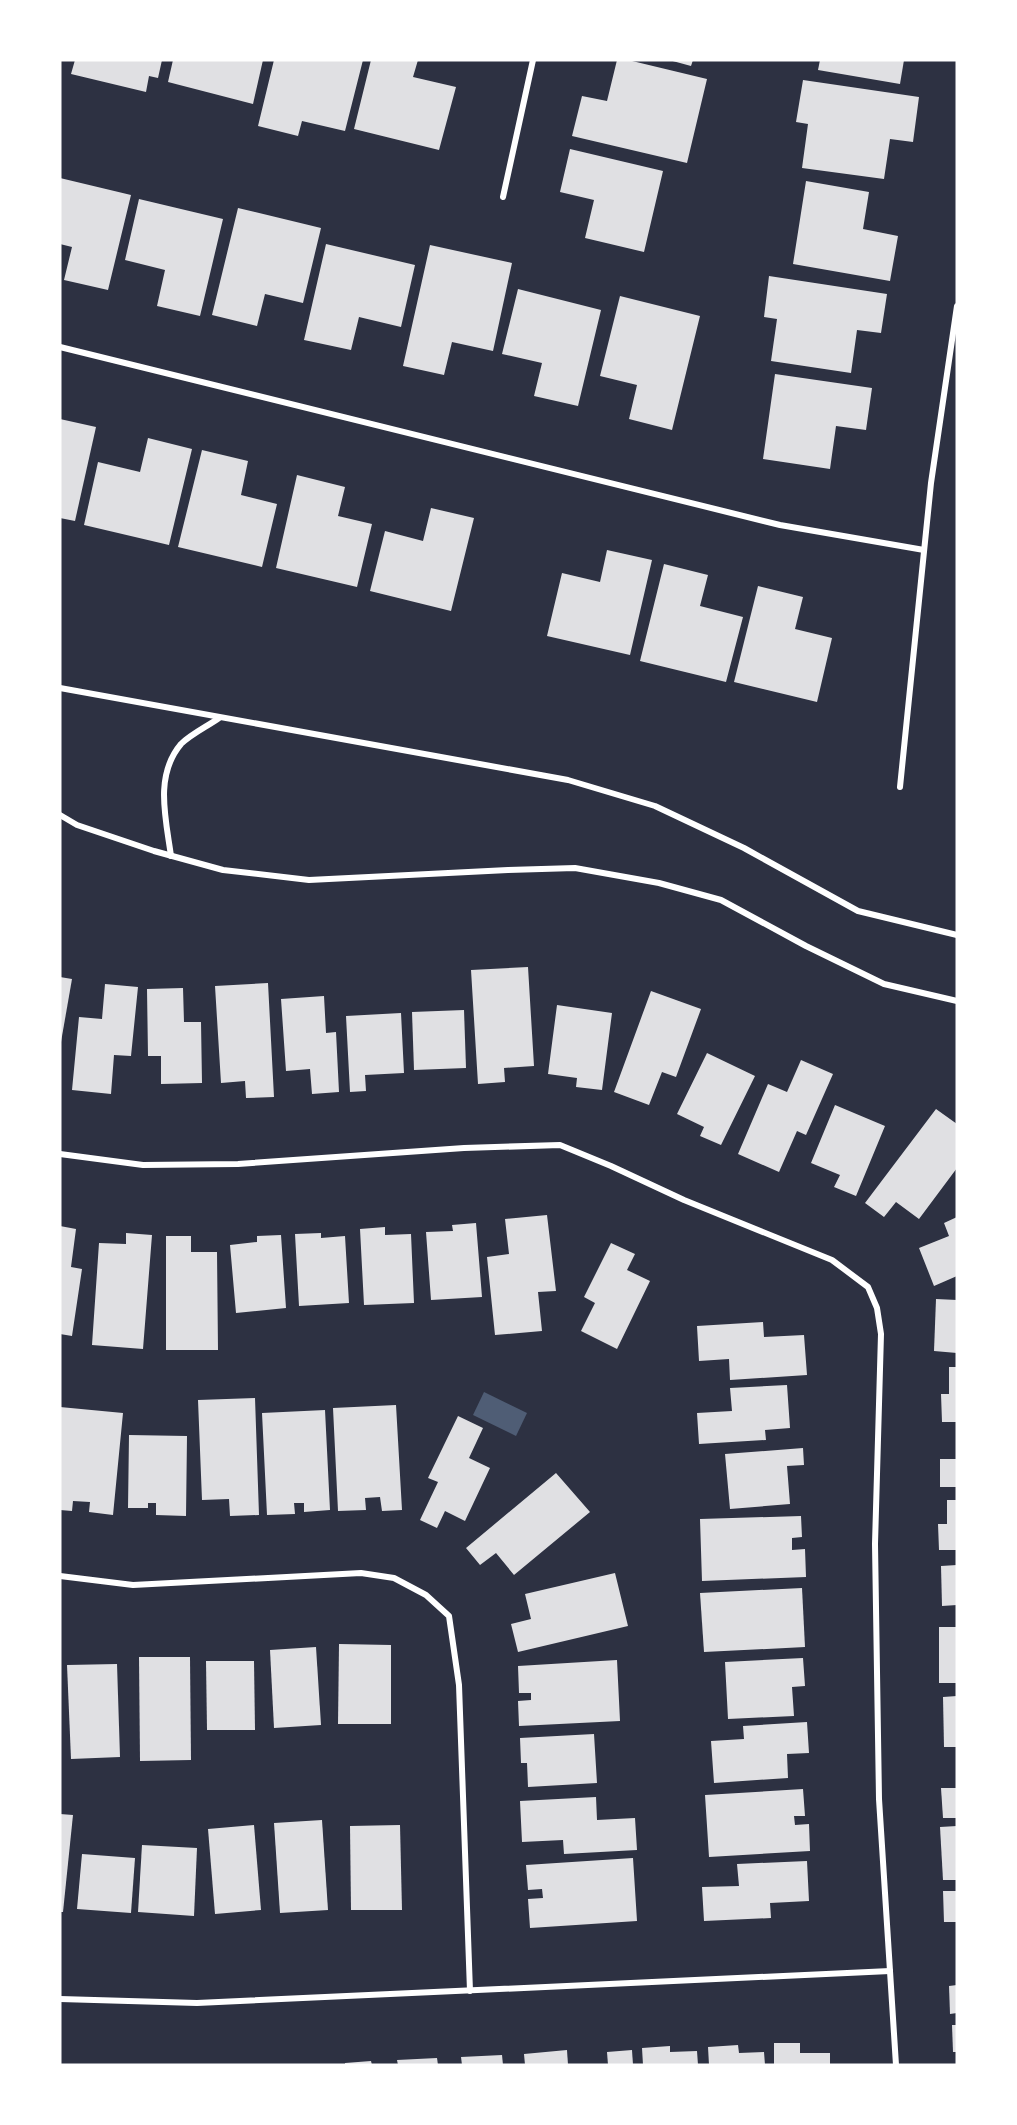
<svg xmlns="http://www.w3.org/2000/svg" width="1017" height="2125" font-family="'IBM Plex Sans',sans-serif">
	<rect width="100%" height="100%" fill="#2d3142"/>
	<path fill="#4f5d75" d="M484 1392 527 1413 516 1436 473 1415Z"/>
	<g fill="#e0e0e3">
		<path d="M75 60H162L158 78 149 76 146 92 71 74Z"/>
		<path d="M173 60H263L253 104 168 82Z"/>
		<path d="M274 60H363L345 131 302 121 298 136 258 126Z"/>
		<path d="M371 60H418L413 77 456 87 439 150 354 129Z"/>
		<path d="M617 60H628L707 79 687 163 572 136 582 96 607 101Z"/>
		<path d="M669 60H693L691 66Z"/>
		<path d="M820 60H904L900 84 818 70Z"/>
		<path d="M803 80 919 97 913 142 890 139 884 179 802 168 808 124 796 122Z"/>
		<path d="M570 149 663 171 644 252 585 238 594 200 560 192Z"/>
		<path d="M60 178 131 195 108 290 64 280 72 247 60 244Z"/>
		<path d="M806 181 869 192 863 229 898 236 890 281 793 264Z"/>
		<path d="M139 199 223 219 200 316 157 306 165 270 125 260Z"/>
		<path d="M238 208 321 228 303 303 265 294 257 326 212 315Z"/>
		<path d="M326 244 415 265 401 327 359 317 351 350 304 340Z"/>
		<path d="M430 245 512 263 493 351 452 342 444 375 403 366Z"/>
		<path d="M769 276 887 294 881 333 857 330 851 373 771 361 777 319 764 317Z"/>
		<path d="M518 289 601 310 578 406 534 396 542 363 502 354Z"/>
		<path d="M620 296 700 316 672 430 629 419 637 385 600 376Z"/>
		<path d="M775 374 872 388 866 430 836 426 830 469 763 459Z"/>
		<path d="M60 419 96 427 75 521 60 518Z"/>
		<path d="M148 438 192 449 169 545 84 525 98 462 140 472Z"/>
		<path d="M202 450 248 461 241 495 277 504 262 567 178 547Z"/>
		<path d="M297 475 345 487 338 516 372 524 357 587 276 568Z"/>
		<path d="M431 508 474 518 451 611 370 591 385 531 423 541Z"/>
		<path d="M607 550 652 560 630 655 547 636 562 573 600 582Z"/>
		<path d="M664 564 708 575 700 606 743 617 726 682 640 661Z"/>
		<path d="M758 586 803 597 795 629 832 638 817 702 734 682Z"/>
		<path d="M528 967 534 1066 504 1068 505 1082 478 1084 471 970Z"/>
		<path d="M60 977 72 979 61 1042 60 1041Z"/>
		<path d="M268 983 274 1097 246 1098 245 1081 221 1083 215 986Z"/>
		<path d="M105 984 138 987 131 1056 114 1055 111 1094 72 1090 79 1017 102 1019Z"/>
		<path d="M183 988 184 1022H201L202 1083 161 1084V1056H148L147 989Z"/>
		<path d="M651 991 701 1009 676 1077 662 1072 649 1105 614 1092Z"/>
		<path d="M324 996 326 1033 336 1032 339 1092 312 1094 310 1069 286 1071 281 999Z"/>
		<path d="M557 1005 612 1013 602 1090 576 1087 577 1078 548 1074Z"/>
		<path d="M464 1010 466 1068 414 1070 412 1012Z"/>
		<path d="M401 1013 404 1073 365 1075 366 1091 350 1092 346 1016Z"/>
		<path d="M707 1053 755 1076 721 1145 700 1136 704 1127 677 1114Z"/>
		<path d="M801 1060 833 1074 806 1135 797 1131 779 1172 738 1154 768 1084 787 1092Z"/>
		<path d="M835 1105 885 1126 856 1196 834 1187 840 1175 811 1163Z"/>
		<path d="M936 1109 957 1124V1168L919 1219 896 1202 884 1217 865 1203Z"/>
		<path d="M547 1215 556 1291 538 1292 542 1331 495 1335 487 1257 509 1254 505 1219Z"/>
		<path d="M957 1217V1276L934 1286 919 1248 949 1236 944 1223Z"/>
		<path d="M476 1223 482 1297 431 1300 426 1232 453 1231 452 1225Z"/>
		<path d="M60 1226 76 1229 71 1267 82 1269 72 1336 60 1334Z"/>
		<path d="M385 1227V1235L411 1234 414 1303 364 1305 360 1229Z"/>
		<path d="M126 1233 152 1235 143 1349 92 1345 99 1243 126 1244Z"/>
		<path d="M321 1233V1238L345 1236 349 1303 299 1306 295 1234Z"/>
		<path d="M281 1235 286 1308 236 1313 230 1245 257 1242V1236Z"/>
		<path d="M166 1236H191V1252H217L218 1350H166Z"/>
		<path d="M611 1243 635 1254 627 1270 650 1281 617 1349 581 1331 595 1303 584 1297Z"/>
		<path d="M936 1299 957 1300V1353L934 1351Z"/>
		<path d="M763 1322 764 1337 804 1335 807 1375 730 1380 729 1359 699 1361 697 1326Z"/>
		<path d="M949 1367H957V1422H942L941 1394H949Z"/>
		<path d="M787 1385 790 1428 765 1430 766 1440 699 1444 697 1413 732 1411 730 1388Z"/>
		<path d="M255 1398 259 1515 230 1516 229 1499 202 1500 198 1400Z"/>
		<path d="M396 1405 402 1510 382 1511 380 1497 365 1498 366 1510 338 1511 333 1408Z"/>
		<path d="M60 1407 123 1413 113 1515 89 1512 90 1502 73 1501 72 1511 60 1510Z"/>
		<path d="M325 1410 330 1510 304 1512V1503H294L295 1514 267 1515 262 1413Z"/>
		<path d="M458 1416 483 1428 469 1458 490 1468 465 1521 445 1511 437 1528 420 1520 438 1482 428 1478Z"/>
		<path d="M129 1435 187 1436 186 1516 156 1515V1503H148V1508H128Z"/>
		<path d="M803 1448 804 1465 787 1466 790 1504 730 1509 725 1454Z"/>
		<rect x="940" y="1459" width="17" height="28"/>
		<path d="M556 1473 590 1512 514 1575 496 1553 480 1565 466 1548Z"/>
		<path d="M947 1500H957V1550H939L938 1524H947Z"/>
		<path d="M801 1516 802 1537 792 1538V1550L805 1549 806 1577 702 1581 700 1519Z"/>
		<path d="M957 1565V1605L942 1606 941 1566Z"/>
		<path d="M615 1573 628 1626 518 1652 511 1624 531 1619 525 1594Z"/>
		<path d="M802 1588 805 1647 704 1652 700 1593Z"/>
		<rect x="939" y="1627" width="18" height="56"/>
		<path d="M339 1644 391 1645V1724H338Z"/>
		<path d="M316 1647 321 1725 274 1728 270 1650Z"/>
		<path d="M139 1657H190L191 1760 140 1761Z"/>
		<path d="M803 1658 805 1686 792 1687 794 1716 728 1719 725 1662Z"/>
		<path d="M617 1660 620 1721 519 1726 518 1701 531 1700V1693H519L518 1666Z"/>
		<path d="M206 1661H254L255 1730H207Z"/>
		<path d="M117 1664 120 1757 71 1759 67 1665Z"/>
		<path d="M957 1696V1747H944L943 1697Z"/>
		<path d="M807 1722 809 1753 787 1754 788 1778 714 1783 711 1741 744 1739 743 1726Z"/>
		<path d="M594 1734 597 1783 528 1787 527 1763H521L520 1738Z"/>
		<path d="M941 1788H957V1818H943Z"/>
		<path d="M803 1789 805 1816H794L795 1825 809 1824 810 1851 709 1857 705 1795Z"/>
		<path d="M596 1797 597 1820 635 1818 637 1850 564 1854 563 1840 522 1842 520 1801Z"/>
		<path d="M60 1814 73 1815 63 1912H60Z"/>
		<path d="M322 1820 328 1910 280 1913 274 1823Z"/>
		<path d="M254 1825 261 1910 215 1914 208 1829Z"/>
		<path d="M400 1825 402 1910H351L350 1826Z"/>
		<path d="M957 1826V1880H943L940 1827Z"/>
		<path d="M142 1845 197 1848 194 1916 138 1912Z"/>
		<path d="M82 1854 135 1858 131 1913 77 1909Z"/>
		<path d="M633 1858 637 1921 530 1928 528 1899 543 1898 542 1889 528 1890 526 1865Z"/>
		<path d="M807 1861 809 1901 770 1903 771 1918 704 1921 702 1887 739 1886 737 1864Z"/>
		<path d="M943 1891H957V1922H944Z"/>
		<path d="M957 1985V2013L950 2014 949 1986Z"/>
		<path d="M952 2025H957V2052H953Z"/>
		<path d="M774 2043H800V2053H830V2065H774Z"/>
		<path d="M738 2045 739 2053 764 2052 765 2065H709L708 2047Z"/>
		<path d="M670 2046V2052L697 2051 698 2065H643L642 2048Z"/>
		<path d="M567 2050 568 2065H525L524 2054Z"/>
		<path d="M632 2050 633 2065H608L607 2052Z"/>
		<path d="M502 2055 503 2065H462L461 2057Z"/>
		<path d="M437 2058 438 2065H398L397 2060Z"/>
		<path d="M371 2061 372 2065H345V2063Z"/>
	</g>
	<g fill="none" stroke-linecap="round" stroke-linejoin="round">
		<g stroke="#fff" stroke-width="6">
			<path d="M503 197 533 60"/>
			<path d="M60 347 780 525 924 550"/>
			<path d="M60 688 568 780 655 806 744 848 858 911 957 935"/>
			<path d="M900 787 931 483 957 306"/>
			<path d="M60 815 77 825 154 851 223 870 309 880 508 870 575 868 659 883 721 900 806 946 884 984 957 1001"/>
			<path d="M171 856C166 819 154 776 181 744 191 734 208 726 219 718"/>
			<path d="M60 1154 143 1165 238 1164 464 1148 560 1145 611 1166 684 1200 832 1260 868 1287 877 1308 881 1334 875 1544 879 1799 896 2065"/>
			<path d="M60 1576 133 1585 361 1573 394 1578 426 1595 449 1616 459 1685 470 1991"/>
			<path d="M60 1999 197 2003 890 1971"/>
		</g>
	</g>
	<rect width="1017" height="2125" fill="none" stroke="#ffffff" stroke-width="123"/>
</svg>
